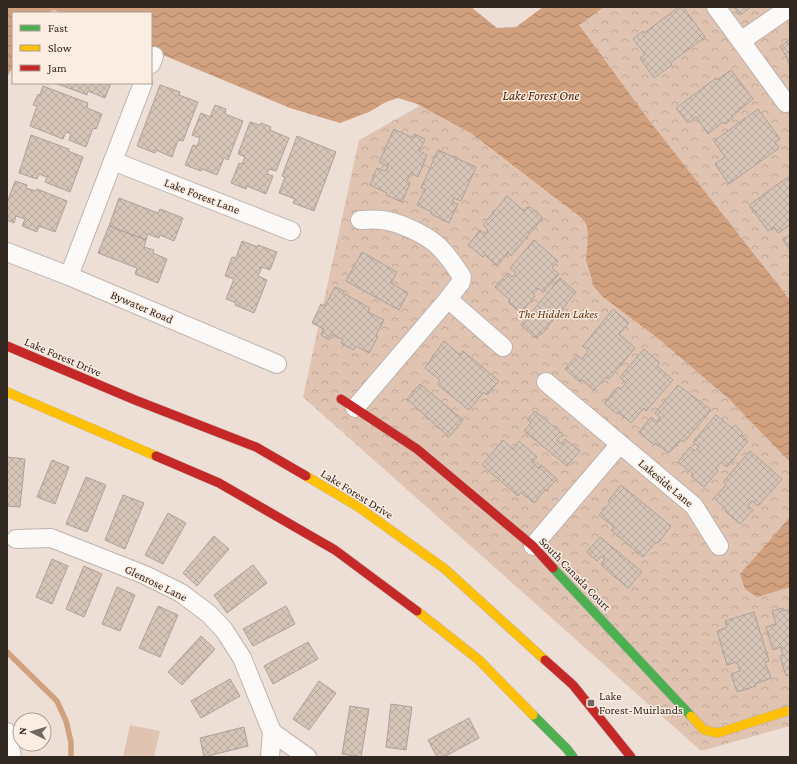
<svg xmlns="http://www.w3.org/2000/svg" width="797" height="764" font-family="'Crimson Pro',serif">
	<defs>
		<pattern id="forest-crowns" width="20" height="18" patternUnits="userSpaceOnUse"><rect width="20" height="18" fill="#e0c4b1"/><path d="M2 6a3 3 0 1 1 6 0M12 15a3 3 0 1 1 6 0" fill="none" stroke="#c1a898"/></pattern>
		<pattern id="water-waves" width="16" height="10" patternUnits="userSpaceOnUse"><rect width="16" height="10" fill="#d1a07e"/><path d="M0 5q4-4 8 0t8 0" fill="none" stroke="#aa8267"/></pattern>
		<pattern id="building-cross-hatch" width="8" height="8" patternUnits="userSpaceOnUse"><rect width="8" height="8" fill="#d6c4b7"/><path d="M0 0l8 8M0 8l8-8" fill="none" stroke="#b8a89d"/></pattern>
	</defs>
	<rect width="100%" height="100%" fill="#eddfd6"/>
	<path fill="url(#forest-crowns)" d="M580 7H790V726L701 751 303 397 359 140 585 13Z"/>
	<path fill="#e0c4b1" d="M130 725 160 731 154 757H123Z"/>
	<g fill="url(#water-waves)">
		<path d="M7 7H471L497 28 516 27 543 7H604L579 25 648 119 790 300V462L729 399 659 339 603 297 594 287 586 260 588 238 587 226 583 219 471 133 417 104 398 98 386 102 369 112 340 123 290 108 151 50V13H62L54 10 46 13H13V67L7 77Z"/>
		<path d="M790 517V587L757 597 745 589 740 574Z"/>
	</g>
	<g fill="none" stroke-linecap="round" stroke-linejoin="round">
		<path stroke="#d1a07e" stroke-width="5.5" d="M7 652 57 701 66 721 71 742V757"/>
	</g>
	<g fill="url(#building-cross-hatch)" stroke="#aca19b">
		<path d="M679 7H683L705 37 670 63 672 65 654 78 640 58 645 54 633 39 643 31 644 33Z"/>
		<path d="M734 7H751L740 15Z"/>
		<path d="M790 39V65L787 61 789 60 780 47Z"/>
		<path d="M731 70 753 99 732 116 733 118 725 124 723 122 708 134 696 117 688 123 676 108 716 78 717 80Z"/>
		<path d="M55 83H111L105 98 88 91 87 95Z"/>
		<path d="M160 85 180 92 179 95 198 102 183 141 178 140 172 157 156 150 155 153 137 146Z"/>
		<path d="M43 86 88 103 87 108 102 114 96 129 93 128 86 147 69 140 71 134 66 132 63 139 30 126 37 106 33 105 38 94 40 95Z"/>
		<path d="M215 105 226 109 225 114 243 121 228 160 224 158 217 175 202 169 201 171 185 165 193 145 197 146 200 138 192 135 201 113 210 117Z"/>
		<path d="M758 109 780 139 775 142 779 148 729 184 715 164 725 157 714 141Z"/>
		<path d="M250 122 260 125 261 123 271 127 270 130 289 138 276 171 269 169 267 174 273 176 266 194 247 186 246 189 231 183 239 163 242 164 245 157 238 154Z"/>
		<path d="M394 129 413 138 414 134 425 139 419 151 427 155 418 177 411 173 407 181 410 183 402 202 386 195 387 193 370 185 377 168 386 171 388 166 379 162Z"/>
		<path d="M31 135 69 149 68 151 83 157 70 192 45 182 47 177 39 174 37 179 19 173Z"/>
		<path d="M297 136 336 152 314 211 293 203 295 199 279 193 285 177 282 176Z"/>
		<path d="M438 150 476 167 461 201 454 198 452 202 458 204 449 223 431 214 432 212 417 205 425 189 421 188Z"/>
		<path d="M788 177 789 178 790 177V225L778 233 774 227 768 231 749 205Z"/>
		<path d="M15 181 27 185 26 188 36 191 37 189 67 201 55 232 39 226 37 232 22 226 25 219 16 216 14 223 7 220V203Z"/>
		<path d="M507 196 524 211 527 207H530L542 217V219L511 256 508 253 497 266 485 255 483 257 468 245 480 230 485 234 488 230 483 225Z"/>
		<path d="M119 198 158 213 160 209 183 218 174 241 160 235 159 238 148 234 146 240 109 226Z"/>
		<path d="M109 226 146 240 144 247 154 250 153 253 167 259 158 283 135 274 137 268 98 253Z"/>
		<path d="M790 235V250L783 240Z"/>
		<path d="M534 240 558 261 552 268 559 274 543 292 538 288 533 294 535 296 521 313 508 302 510 300 495 287 508 273 512 277 516 273 510 268Z"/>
		<path d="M242 241 258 247V245L277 252 270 270 262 267 258 276 267 280 254 313 235 305 236 303 226 299 234 279 225 276 232 257 236 258Z"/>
		<path d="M362 252 397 272 391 283 408 293 399 310 346 281Z"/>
		<path d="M560 278 576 292 541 335 540 334 536 338 521 325Z"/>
		<path d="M335 287 344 291 343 293 370 308 368 312 384 320 376 335 378 336 369 353 356 346 354 350 341 343 343 340 332 334 329 340 321 335 324 329 312 323 321 304 325 306Z"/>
		<path d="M613 309 629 323 619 334 635 348 609 379 606 377 594 390 582 380 580 382 565 369 577 355 582 359 588 351 583 346Z"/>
		<path d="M444 341 460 355 463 351 499 381 487 395 484 392 469 410 437 384 440 380 425 368Z"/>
		<path d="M644 349 660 363 657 366 673 380 646 411 644 408 631 423 618 412 617 414 604 403 618 387 621 389 626 383 620 377Z"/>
		<path d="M420 384 463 420 449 437 407 399Z"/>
		<path d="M678 385 711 410 684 442 681 440 669 453 656 443 654 445 639 432 651 417 657 422 660 417 655 413Z"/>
		<path d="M535 411 563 434 557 440 562 444 565 439 580 451 567 466 524 431 531 423 528 419Z"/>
		<path d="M716 415 732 428 735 425 743 433 741 435 748 441 727 467 721 462 716 468 718 471 704 487 691 476 693 474 678 462 690 447 695 451 699 447 693 442Z"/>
		<path d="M503 440 513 449 519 441 537 457 532 462 538 468 541 465 557 479 546 491 545 490 534 503 521 492 518 496 482 465Z"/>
		<path d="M750 451 782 479 758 506 752 501 748 506 753 510 740 524 725 511 726 509 714 498 726 485 723 482Z"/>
		<path d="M7 457 25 459 20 507 7 506Z"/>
		<path d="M52 460 69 467 55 504 37 497Z"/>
		<path d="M86 477 106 485 87 532 66 524Z"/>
		<path d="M621 485 671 526 658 543 656 542 643 557 611 530 614 527 599 515 610 503 608 501Z"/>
		<path d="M123 495 144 503 125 549 105 540Z"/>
		<path d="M168 513 186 523 163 564 145 555Z"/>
		<path d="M214 536 229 549 197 586 183 573Z"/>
		<path d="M600 537 642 572 628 588 601 565 605 559 601 556 597 561 587 552Z"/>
		<path d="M52 559 68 566 52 604 36 597Z"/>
		<path d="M253 565 267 583 227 613 214 595Z"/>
		<path d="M84 566 102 574 84 617 66 609Z"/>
		<path d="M117 587 135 595 120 631 102 624Z"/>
		<path d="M158 606 178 615 160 657 139 648Z"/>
		<path d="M286 606 295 624 253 646 243 629Z"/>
		<path d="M783 608V611L790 609V675L786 676 780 656 783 655 781 647 773 650 766 627 776 624 772 611Z"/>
		<path d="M754 612 769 661 765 662 771 678 755 684 756 686 737 692 731 674 740 671 737 662 727 665 717 631 727 627 725 621Z"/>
		<path d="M201 636 215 649 182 685 168 672Z"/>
		<path d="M308 642 318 659 273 684 264 666Z"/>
		<path d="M230 679 240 696 201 718 191 701Z"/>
		<path d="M319 681 336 693 309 730 293 719Z"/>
		<path d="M391 704 412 707 406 750 386 747Z"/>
		<path d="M350 706 369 709 361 757 342 754Z"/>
		<path d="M469 718 479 738 444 757H437L428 740Z"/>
		<path d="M244 727 248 746 204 757 200 738Z"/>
	</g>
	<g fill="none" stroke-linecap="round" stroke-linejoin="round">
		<defs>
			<g id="street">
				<path d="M716 7 786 103"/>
				<path d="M741 41 790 7"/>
				<path d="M151 64 154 56"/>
				<path d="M113 161 143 83"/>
				<path d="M7 252 69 276 277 364"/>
				<path d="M69 276 113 161 291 231"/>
				<path d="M448 299 503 347"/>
				<path d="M546 382 694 506 719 546"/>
				<path d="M355 408 448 299 461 282 462 277C455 266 447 254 437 245 425 234 399 222 382 220 375 219 367 220 360 220"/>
				<path d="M16 539 51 538 145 575 181 593 209 614 224 630 242 658 272 732 270 757"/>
				<path d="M533 546 620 444"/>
				<path d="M7 732 12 757"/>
				<path d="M272 732 307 757"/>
			</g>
			<g id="fast">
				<path d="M553 568 691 716"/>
				<path d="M533 715 567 749 573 757"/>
			</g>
			<g id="slow">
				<path d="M7 392 156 456"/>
				<path d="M306 476 357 506 445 569 545 660"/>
				<path d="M417 611 479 660 533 715"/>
				<path d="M691 716 704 730 718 733 790 710"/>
			</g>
			<g id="jam">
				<path d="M7 346 135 400 256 447 306 476"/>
				<path d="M341 399 417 449 533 546 553 568"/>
				<path d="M156 456 219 483 335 550 417 611"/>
				<path d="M545 660 573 685 631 757"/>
			</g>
		</defs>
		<use href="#street" stroke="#beb3ac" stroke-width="20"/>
		<use href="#fast" stroke="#beb3ac" stroke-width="10"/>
		<use href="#slow" stroke="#beb3ac" stroke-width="10"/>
		<use href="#jam" stroke="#beb3ac" stroke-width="10"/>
		<use href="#street" stroke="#fcfaf9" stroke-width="18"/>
		<use href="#fast" stroke="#4caf50" stroke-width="9"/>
		<use href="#slow" stroke="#ffc107" stroke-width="9"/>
		<use href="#jam" stroke="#c62828" stroke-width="9"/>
	</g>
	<rect fill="#736861" stroke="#fcede3" stroke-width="1.5" x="587" y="699" width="8" height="8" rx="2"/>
	<g text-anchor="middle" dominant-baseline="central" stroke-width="3" stroke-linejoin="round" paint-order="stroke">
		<g font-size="12" fill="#312822" stroke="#fcede3">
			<text transform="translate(202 196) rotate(21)">Lake Forest Lane</text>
			<text transform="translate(142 307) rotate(23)">Bywater Road</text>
			<text transform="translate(63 357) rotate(23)">Lake Forest Drive</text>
			<text transform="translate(666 483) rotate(40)">Lakeside Lane</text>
			<text transform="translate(357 494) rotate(32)">Lake Forest Drive</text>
			<text transform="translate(575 574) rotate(46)">South Canada Court</text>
			<text transform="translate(156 583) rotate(26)">Glenrose Lane</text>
		</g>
		<g font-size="12" font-style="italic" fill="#5d310e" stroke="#fcede3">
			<text x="558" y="314">The Hidden Lakes</text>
		</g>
		<g font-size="12" fill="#312822" stroke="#fcede3" text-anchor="start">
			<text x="599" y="696">Lake<tspan x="599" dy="14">Forest-Muirlands</tspan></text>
		</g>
		<g font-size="13" font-style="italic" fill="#4a2100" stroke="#fcede3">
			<text x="541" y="95">Lake Forest One</text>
		</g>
	</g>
	<rect width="797" height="764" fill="none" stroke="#312822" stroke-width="16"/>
	<rect x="12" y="12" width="140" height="72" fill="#fcede3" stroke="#ab9e96"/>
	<rect x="20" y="25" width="20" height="6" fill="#4caf50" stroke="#ab9e96"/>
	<text x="48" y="32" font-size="12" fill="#312822">Fast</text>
	<rect x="20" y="45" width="20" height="6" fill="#ffc107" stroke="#ab9e96"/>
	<text x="48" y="52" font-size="12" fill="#312822">Slow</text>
	<rect x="20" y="65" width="20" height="6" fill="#c62828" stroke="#ab9e96"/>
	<text x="48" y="72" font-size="12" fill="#312822">Jam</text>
	<g transform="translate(32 732) rotate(275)"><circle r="19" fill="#fcede3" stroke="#ab9e96"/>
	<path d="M0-3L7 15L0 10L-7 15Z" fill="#736861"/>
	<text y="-6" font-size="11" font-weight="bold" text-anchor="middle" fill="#312822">N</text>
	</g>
</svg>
